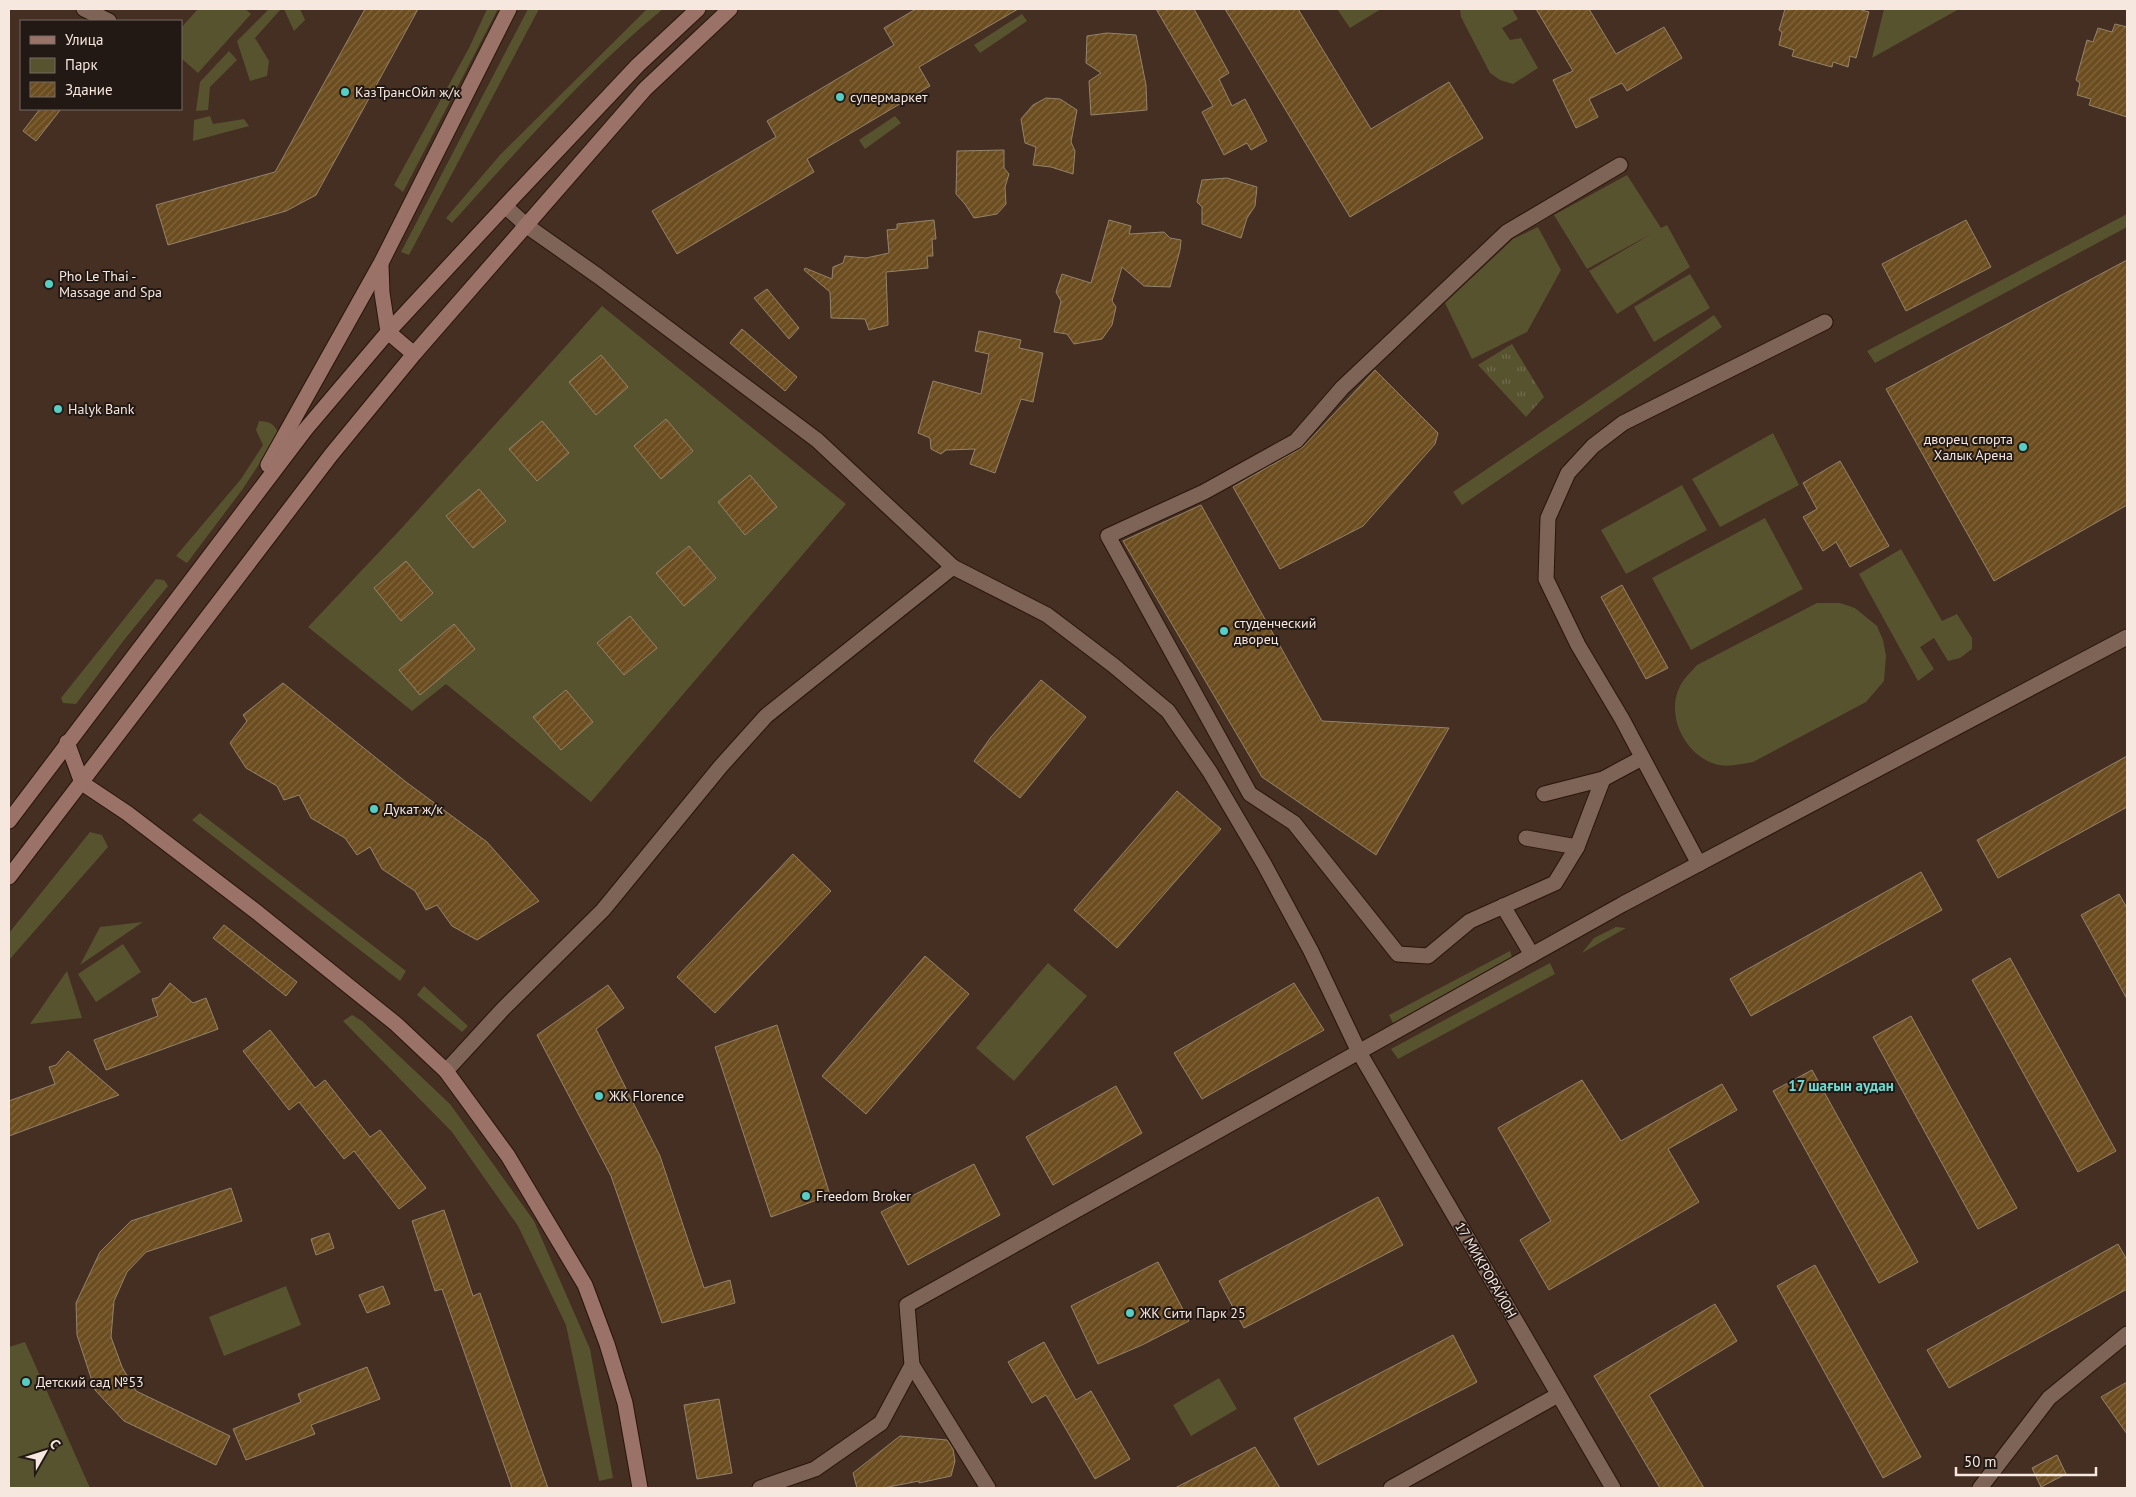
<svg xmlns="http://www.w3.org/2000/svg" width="2136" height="1497" font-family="'PT Sans',sans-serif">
	<defs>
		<pattern id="park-tufts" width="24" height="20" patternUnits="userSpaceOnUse" patternTransform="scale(1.25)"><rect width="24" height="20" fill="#57532f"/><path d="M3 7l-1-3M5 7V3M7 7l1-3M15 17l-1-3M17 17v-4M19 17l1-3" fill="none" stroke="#706c4d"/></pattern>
		<pattern id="building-hatch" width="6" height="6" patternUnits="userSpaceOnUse" patternTransform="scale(1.25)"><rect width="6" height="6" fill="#6b4d1f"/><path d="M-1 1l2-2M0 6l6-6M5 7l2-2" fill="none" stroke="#81673f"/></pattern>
	</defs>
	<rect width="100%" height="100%" fill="#452e22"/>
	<g fill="#57532f">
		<path d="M198 9H245L251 14 198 73 181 58V28Z"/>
		<path d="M269 9H281L255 38 269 61 267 76 250 81 237 41Z"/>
		<path d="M284 9H300L305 20 294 31Z"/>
		<path d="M487 9H498L403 192 394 185 469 48Z"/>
		<path d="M528 9H539L409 255 401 252Z"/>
		<path d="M647 9H663C585 73 519 149 452 223L446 218 500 155Z"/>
		<path d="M1337 9H1381L1350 28Z"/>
		<path d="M1460 9H1512L1518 19 1502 28 1510 40 1521 38 1538 68 1513 84 1500 80 1490 73 1461 17Z"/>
		<path d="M1884 9H1959L1872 58Z"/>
		<path d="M1022 14 1027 21 980 53 974 45Z"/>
		<path d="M229 51 237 60 210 87 208 110 196 111 200 82Z"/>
		<path d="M210 116 213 124 244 119 249 126 193 141 194 120Z"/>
		<path d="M895 116 901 123 865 149 859 140Z"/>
		<path d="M1627 175 1661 228 1667 225 1690 267 1617 314 1589 271 1651 234 1587 269 1554 215Z"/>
		<path d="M2127 214V227L1875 363 1867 351Z"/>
		<path d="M1538 227 1561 270 1527 332 1472 359 1445 303 1513 239Z"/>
		<path d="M1690 274 1710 308 1654 342 1634 307Z"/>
		<path d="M602 306 846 504 591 802 446 684 412 711 308 627 399 531Z"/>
		<path d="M1714 315 1722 327 1462 505 1453 492Z"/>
		<path d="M259 421C270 421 274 424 279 434L242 490 187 563 176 556 241 479 263 445 256 430Z"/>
		<path d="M1773 433 1799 485 1720 527 1692 479Z"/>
		<path d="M1682 485 1707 530 1626 574 1601 530Z"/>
		<path d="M1765 518 1803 589 1691 650 1652 578Z"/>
		<path d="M1901 549 1942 621 1957 614 1972 638V649L1960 658 1948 661 1934 638 1920 647 1934 669 1918 681 1859 574Z"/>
		<path d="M156 579 164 580 168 586 124 640 76 704 63 703 61 698Z"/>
		<path d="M1817 603H1840L1855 608 1877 626 1883 640 1886 656 1884 681 1866 702 1753 762C1741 764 1727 768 1715 764 1685 755 1665 715 1680 686 1684 678 1692 671 1697 665Z"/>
		<path d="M200 813 406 971 400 981 192 820Z"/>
		<path d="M90 832 102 835 108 847 9 960V933Z"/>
		<path d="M143 922 80 965 100 927Z"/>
		<path d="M1616 927 1626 928 1582 953 1594 938Z"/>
		<path d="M123 944 141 972 96 1002 78 974Z"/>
		<path d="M1510 951 1512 957 1393 1023 1389 1015Z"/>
		<path d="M1048 963 1087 996 1014 1081 976 1048Z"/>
		<path d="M1550 963 1555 974 1398 1059 1391 1049Z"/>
		<path d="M67 971 82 1018 30 1024Z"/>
		<path d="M424 986 468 1026 462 1032 417 995Z"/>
		<path d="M352 1015 362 1021 450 1104 534 1221 590 1349 613 1478 599 1481 566 1325 518 1226 452 1132 343 1021Z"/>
		<path d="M286 1286 301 1325 224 1356 209 1317Z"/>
		<path d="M25 1342 90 1488H9V1347Z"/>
		<path d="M1219 1378 1237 1409 1191 1436 1173 1405Z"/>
	</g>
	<path fill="url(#park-tufts)" d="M1512 344 1544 397 1526 417 1478 365Z"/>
	<g fill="url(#building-hatch)" stroke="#94836b">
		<path d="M365 9H418L316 195 286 211 168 245 156 205 275 172Z"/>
		<path d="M916 9H1018L919 67 930 86 807 159 814 172 677 254 652 211 776 137 767 121 894 45 884 28Z"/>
		<path d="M1156 9H1194L1229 73 1219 79 1232 106 1245 99 1267 141 1251 150 1247 143 1224 155 1202 112 1213 106Z"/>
		<path d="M1225 9H1298L1371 129 1449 82 1483 138 1350 217Z"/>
		<path d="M1536 9H1589L1616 54 1664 27 1682 58 1627 91 1622 83 1589 99 1598 117 1576 128 1553 80 1573 71Z"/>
		<path d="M1785 9H1858L1869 12 1856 58 1850 56 1848 67 1833 62 1832 67 1792 56 1794 50 1779 45 1782 32 1779 30Z"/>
		<path d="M2115 24 2127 27V117L2089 105 2091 99 2077 95 2080 83 2076 80 2087 40 2093 42 2098 28 2112 32Z"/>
		<path d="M1107 33 1136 35 1146 85 1147 110 1091 115 1089 81 1101 73 1086 63 1087 36Z"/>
		<path d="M1046 98 1060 99 1077 110 1071 142 1075 151 1073 174 1051 167 1033 165 1036 147 1025 143 1021 119 1033 105Z"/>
		<path d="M40 109H61L36 141 23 131Z"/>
		<path d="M1004 150V168L1009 174 1005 187 1006 204 997 214 974 218 965 204 956 194 957 151Z"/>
		<path d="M1227 178 1257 187 1255 206 1247 218 1241 238 1202 224V207L1197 202 1202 180Z"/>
		<path d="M934 220 936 239H932L933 256H927L928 268 886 272 888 325 869 330 865 319 831 318 830 292 804 270 805 268 832 279 833 267 843 263 845 256 866 258 889 253 887 230 897 229V224Z"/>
		<path d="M1109 220 1131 226 1129 234 1164 232 1170 238 1181 240 1180 250 1170 287 1144 286 1122 267 1112 301 1116 307 1112 325 1102 339 1074 344 1067 334 1054 332 1061 301 1056 292 1062 274 1091 283Z"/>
		<path d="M1966 220 1991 267 1906 311 1882 264Z"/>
		<path d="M2127 260V505L1994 581 1886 389Z"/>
		<path d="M767 289 799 328 789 339 754 298Z"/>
		<path d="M742 329 797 377 785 391 730 343Z"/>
		<path d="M979 331 1021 340 1019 348 1043 353 1033 402 1021 399 995 473 970 464 975 449 946 450 941 454 931 449 930 438 918 433 933 381 981 394 989 354 975 351Z"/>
		<path d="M601 355 628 387 596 415 569 382Z"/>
		<path d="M1375 370 1438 433 1435 444 1363 526 1280 569 1233 487 1303 447Z"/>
		<path d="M666 419 693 451 661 479 634 446Z"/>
		<path d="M542 421 569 453 537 481 509 449Z"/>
		<path d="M1840 461 1889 546 1850 567 1836 542 1823 551 1803 517 1817 509 1803 483Z"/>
		<path d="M750 475 777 507 745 535 718 502Z"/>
		<path d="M479 489 506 521 473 548 446 516Z"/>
		<path d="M1201 505 1322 721 1449 728 1376 855 1262 777 1123 541Z"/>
		<path d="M689 546 716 578 684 606 656 573Z"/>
		<path d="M406 561 433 593 401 621 374 588Z"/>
		<path d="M1622 585 1668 668 1646 679 1601 597Z"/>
		<path d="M630 616 657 648 624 675 597 643Z"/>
		<path d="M454 624 475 649 420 695 399 670Z"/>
		<path d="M1041 680 1086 717 1020 798 974 761 991 737Z"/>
		<path d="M283 683 406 782 487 842 539 901 477 940 452 926 437 905 426 910 415 891 382 869 370 847 357 855 345 838 311 818 299 795 284 800 277 786 246 768 230 743 247 721 243 715Z"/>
		<path d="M566 690 593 722 561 750 533 717Z"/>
		<path d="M2127 756V807L1998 878 1977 840Z"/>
		<path d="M1177 791 1221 829 1117 948 1074 910Z"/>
		<path d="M793 854 831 891 715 1013 677 977Z"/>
		<path d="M1921 872 1942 910 1751 1016 1730 979Z"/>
		<path d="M2119 894 2127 908V999L2081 915Z"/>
		<path d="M224 925 297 982 286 996 213 938Z"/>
		<path d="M925 956 969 994 866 1114 822 1076Z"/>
		<path d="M2010 958 2116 1151 2078 1172 1972 980Z"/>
		<path d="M170 983 193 1003 206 998 218 1029 106 1070 94 1040 158 1016 152 999 159 997Z"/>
		<path d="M1294 983 1324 1030 1202 1099 1174 1053Z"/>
		<path d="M608 985 624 1008 596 1029 660 1156 704 1288 730 1280 735 1303 662 1323 611 1176 537 1035Z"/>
		<path d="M1911 1016 2017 1208 1978 1229 1873 1037Z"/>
		<path d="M777 1025 830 1195 771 1217 715 1047Z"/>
		<path d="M270 1030 315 1088 325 1080 370 1137 380 1130 426 1188 399 1209 354 1151 344 1159 299 1102 289 1110 243 1051Z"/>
		<path d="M68 1051 119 1095 9 1136V1101L55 1084 49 1067 56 1065Z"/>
		<path d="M1812 1070 1918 1262 1879 1283 1773 1091Z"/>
		<path d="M1582 1080 1621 1141 1722 1084 1737 1110 1668 1149 1699 1202 1549 1290 1520 1240 1551 1221 1498 1128Z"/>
		<path d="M1116 1086 1142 1133 1053 1185 1026 1137Z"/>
		<path d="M974 1164 1000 1215 908 1265 881 1212Z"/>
		<path d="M231 1188 242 1221 146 1252 127 1272 114 1301 111 1337 122 1367 136 1391 230 1436 216 1465 124 1421 95 1390 77 1335 76 1303 100 1252 131 1221Z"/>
		<path d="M1378 1197 1403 1245 1244 1328 1219 1281Z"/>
		<path d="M444 1210 473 1296 480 1293 548 1488H512L442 1289 435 1291 412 1221Z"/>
		<path d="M329 1233 334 1248 316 1255 311 1239Z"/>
		<path d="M2118 1244 2127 1260V1289L1949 1388 1927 1350Z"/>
		<path d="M1158 1262 1189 1321 1142 1345 1098 1364 1071 1306Z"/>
		<path d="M1815 1265 1921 1457 1883 1478 1777 1286Z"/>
		<path d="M383 1286 390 1304 367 1313 359 1295Z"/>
		<path d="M1715 1304 1737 1341 1649 1395 1704 1488H1660L1594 1376Z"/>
		<path d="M1453 1335 1477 1382 1318 1465 1294 1418Z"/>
		<path d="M1044 1342 1076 1400 1091 1391 1130 1459 1095 1479 1046 1395 1032 1403 1008 1362Z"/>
		<path d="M367 1367 380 1399 311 1425 315 1434 246 1460 233 1429 301 1402 298 1394Z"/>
		<path d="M2127 1382V1434L2101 1397Z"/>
		<path d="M719 1399 732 1473 697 1479 684 1405Z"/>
		<path d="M900 1436 947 1440 953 1449 955 1461 951 1476 919 1483V1481L883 1488H857L853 1473Z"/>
		<path d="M1255 1447 1280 1488H1175Z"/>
		<path d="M2057 1455 2066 1474 2041 1487 2032 1468Z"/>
	</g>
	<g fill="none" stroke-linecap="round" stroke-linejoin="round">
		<defs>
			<g id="street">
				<path d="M84 9 109 21"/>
				<path d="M505 206 527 226 598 276 817 440 953 567 1047 615 1113 665 1168 711 1210 772 1264 864 1311 951 1359 1052 1613 1488"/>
				<path d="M1544 794 1603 779 1642 758"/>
				<path d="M1526 838 1577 847 1603 779"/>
				<path d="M1577 847 1555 883 1470 921 1428 956 1398 954 1294 823 1250 794 1108 536 1204 492 1296 441 1342 388 1507 232 1620 165"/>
				<path d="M1699 864 1622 719 1578 645 1546 579 1548 518 1568 473 1593 446 1623 423 1825 322"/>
				<path d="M1503 906 1532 955"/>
				<path d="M446 1071 503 1009 603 910 721 766 766 716 953 567"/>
				<path d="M912 1365 988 1488"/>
				<path d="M760 1488 815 1469 881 1423 912 1365 907 1305 1623 904 2127 637"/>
				<path d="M1391 1488 1558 1395"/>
				<path d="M1980 1488 2049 1398 2127 1334"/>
			</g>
			<g id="secondary">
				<path d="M381 265 382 293 388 332 414 354"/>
				<path d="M268 465 381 263 509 9"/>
				<path d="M67 742 82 783 127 813 258 913 396 1024 446 1071 508 1156 585 1285 607 1344 625 1403 640 1488"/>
				<path d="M9 821 305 430 388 332 505 206 638 65 698 9"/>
				<path d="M9 877 331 455 414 354 645 89 730 9"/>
			</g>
		</defs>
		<use href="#street" stroke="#2a150a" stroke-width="17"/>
		<use href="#secondary" stroke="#2a150a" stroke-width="17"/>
		<use href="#street" stroke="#7e6457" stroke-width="15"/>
		<use href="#secondary" stroke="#9a7268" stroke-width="15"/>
	</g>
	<g fill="#56cec3" stroke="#231914" stroke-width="2">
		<circle cx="345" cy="92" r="5"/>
		<circle cx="840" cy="97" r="5"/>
		<circle cx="49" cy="284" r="5"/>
		<circle cx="58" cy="409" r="5"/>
		<circle cx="2023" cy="447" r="5"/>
		<circle cx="1224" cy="631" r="5"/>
		<circle cx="374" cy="809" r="5"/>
		<circle cx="599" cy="1096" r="5"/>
		<circle cx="806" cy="1196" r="5"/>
		<circle cx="1130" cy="1313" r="5"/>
		<circle cx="26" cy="1382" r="5"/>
	</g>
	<g text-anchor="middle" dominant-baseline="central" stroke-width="4" stroke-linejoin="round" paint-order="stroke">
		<g font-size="14" fill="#f6e7df" stroke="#231914" text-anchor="start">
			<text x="355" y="92">КазТрансОйл ж/к</text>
			<text x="850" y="97">супермаркет</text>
			<text x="59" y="276">Pho Le Thai -<tspan x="59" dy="16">Massage and Spa</tspan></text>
			<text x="68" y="409">Halyk Bank</text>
			<text x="2013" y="439" text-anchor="end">дворец спорта<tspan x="2013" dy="16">Халык Арена</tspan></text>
			<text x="1234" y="623">студенческий<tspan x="1234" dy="16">дворец</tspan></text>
			<text x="384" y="809">Дукат ж/к</text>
			<text x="609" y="1096">ЖК Florence</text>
			<text x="816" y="1196">Freedom Broker</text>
			<text x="1140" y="1313">ЖК Сити Парк 25</text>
			<text x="36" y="1382">Детский сад №53</text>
		</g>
		<g font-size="14" fill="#f6e7df" stroke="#231914">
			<text transform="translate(1486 1270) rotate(60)">17 МИКРОРАЙОН</text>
		</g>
		<g font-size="15" font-weight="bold" fill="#6fd9cf" stroke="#231914">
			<text x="1841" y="1085">17 шағын аудан</text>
		</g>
	</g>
	<rect width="2136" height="1497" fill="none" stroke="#f6e7df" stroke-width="20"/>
	<rect x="20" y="20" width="162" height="90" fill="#231914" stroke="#776b65"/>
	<rect x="30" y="36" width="25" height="8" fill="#9a7268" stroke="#776b65"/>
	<text x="65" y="45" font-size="15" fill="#f6e7df">Улица</text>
	<rect x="30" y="58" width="25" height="15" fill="#57532f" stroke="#776b65"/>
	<text x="65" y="70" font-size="15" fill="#f6e7df">Парк</text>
	<rect x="30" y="82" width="25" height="15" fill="url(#building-hatch)" stroke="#776b65"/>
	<text x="65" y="95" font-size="15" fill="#f6e7df">Здание</text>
	<g transform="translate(45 1452) rotate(51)" stroke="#231914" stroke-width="4" paint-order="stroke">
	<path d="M0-4L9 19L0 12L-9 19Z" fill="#f6e7df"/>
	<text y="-8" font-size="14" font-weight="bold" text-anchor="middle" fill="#f6e7df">С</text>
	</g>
	<path d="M1956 1467v8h140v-8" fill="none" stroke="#f6e7df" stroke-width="2.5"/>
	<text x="1964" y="1467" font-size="15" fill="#f6e7df" stroke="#231914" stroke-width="4" paint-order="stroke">50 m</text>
</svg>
